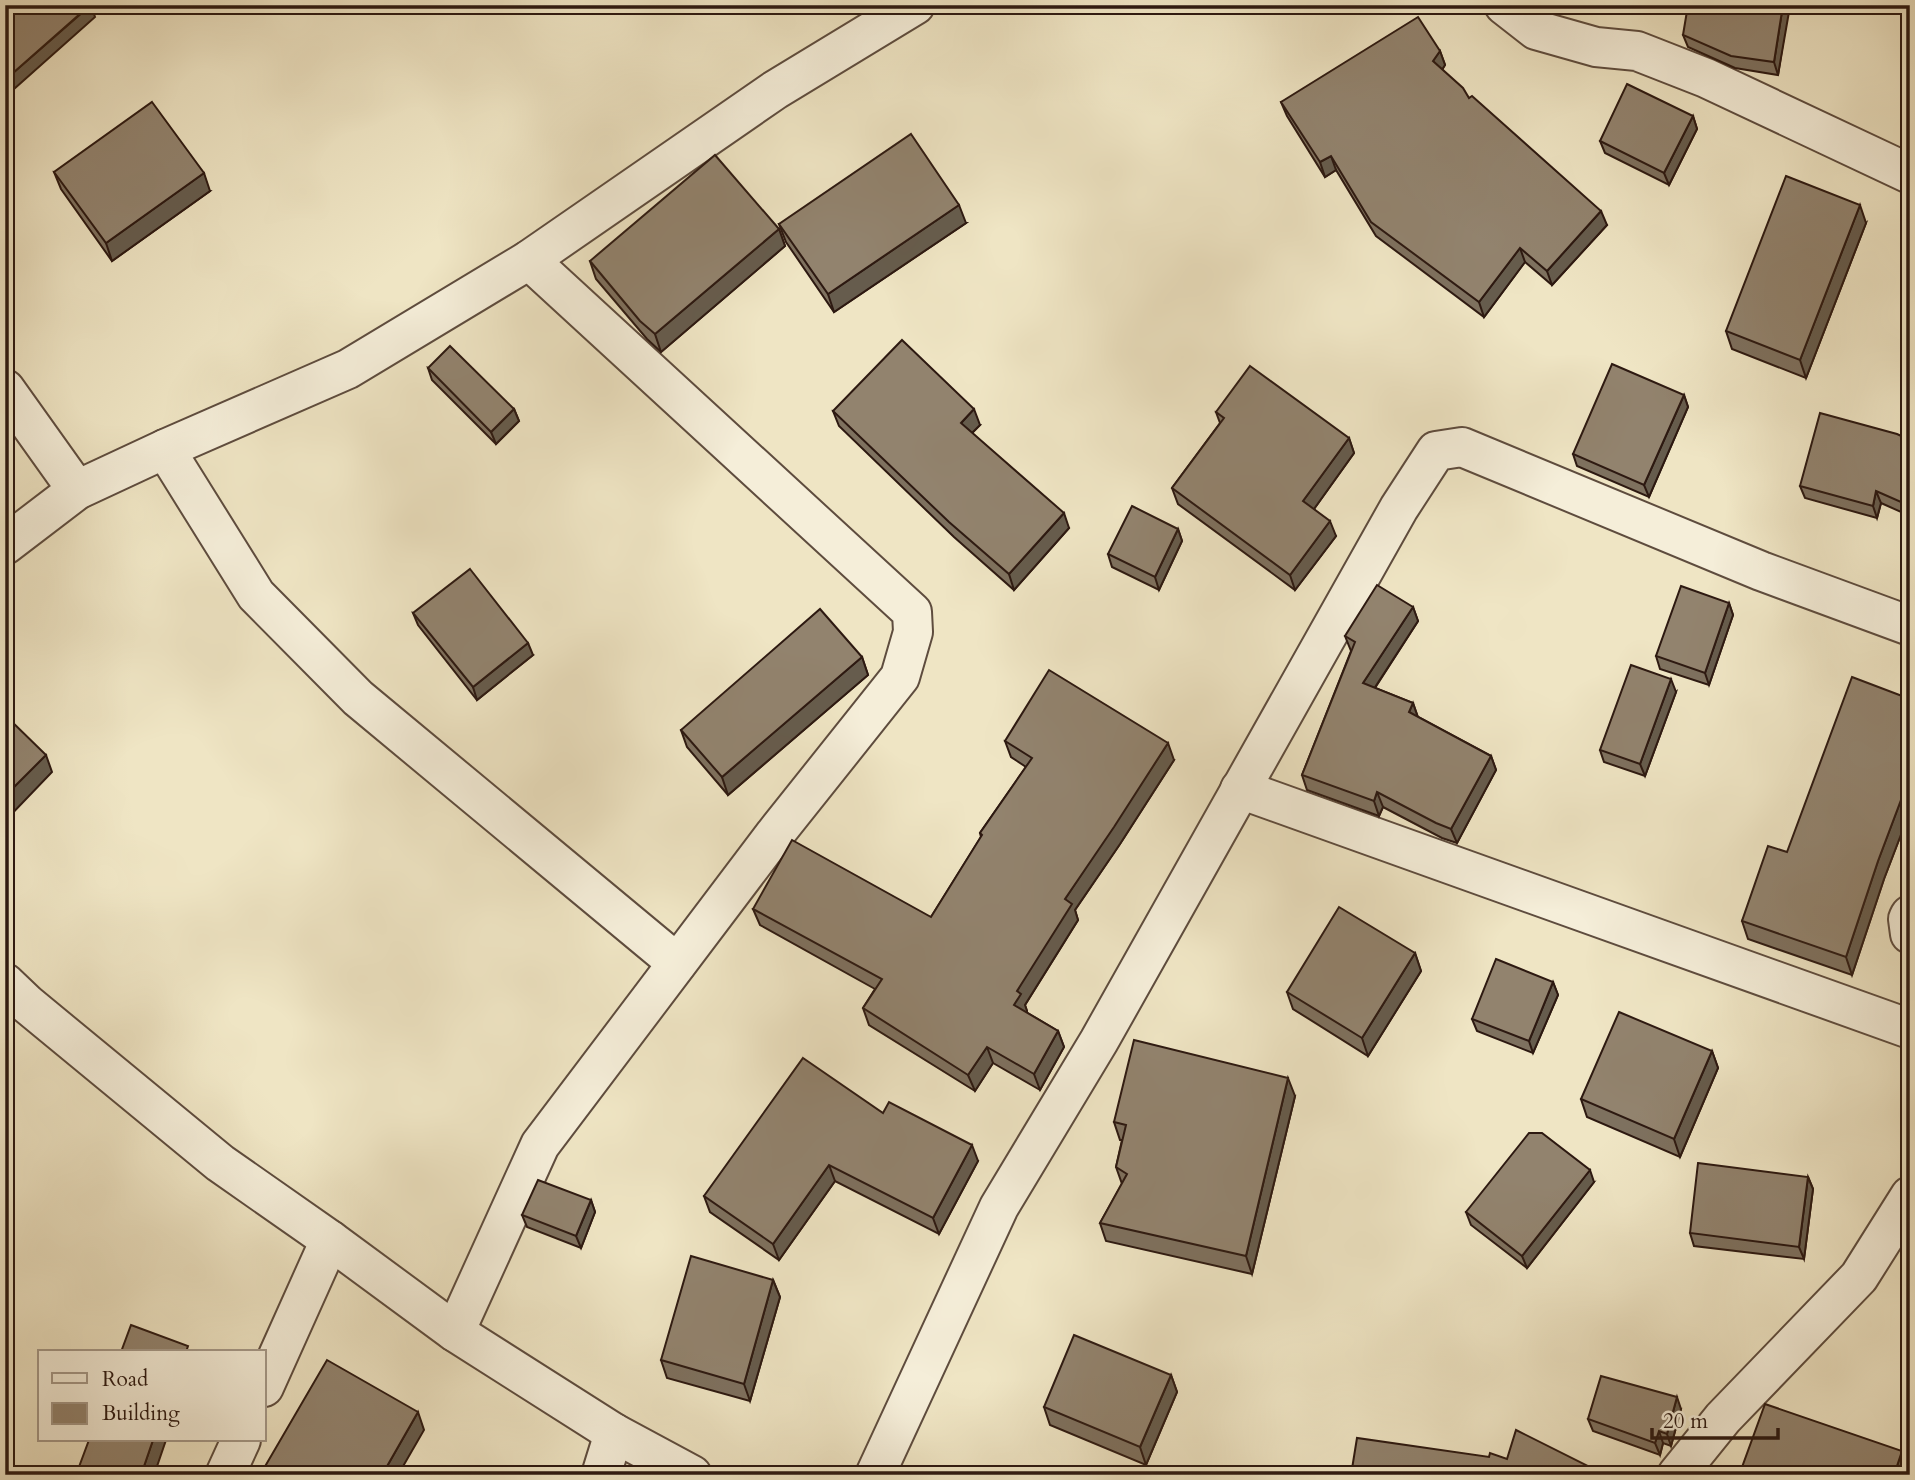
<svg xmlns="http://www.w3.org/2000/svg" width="1915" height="1480" font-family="Cardo,serif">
	<rect width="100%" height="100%" fill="#efe5c4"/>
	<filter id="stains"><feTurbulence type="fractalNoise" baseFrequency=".00286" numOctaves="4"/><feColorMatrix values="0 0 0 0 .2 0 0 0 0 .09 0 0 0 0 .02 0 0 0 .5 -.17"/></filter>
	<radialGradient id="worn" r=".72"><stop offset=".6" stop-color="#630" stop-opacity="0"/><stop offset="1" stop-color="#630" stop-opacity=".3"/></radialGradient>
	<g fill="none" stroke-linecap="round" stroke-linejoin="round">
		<defs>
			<g id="street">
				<path d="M1504 5 1536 30 1596 47 1637 51 1706 78 1910 174"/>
				<path d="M5 389 77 490"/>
				<path d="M165 449 256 595 358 698 677 963"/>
				<path d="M5 545 77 490 165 449 348 369 529 260 775 90 915 5"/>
				<path d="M1240 789 1910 1029"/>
				<path d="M1910 915 1908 919 1910 934"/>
				<path d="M5 983 27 1004 220 1163 330 1240 455 1332 614 1433 692 1475"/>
				<path d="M455 1332 540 1145 775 834 900 677 913 632 912 612 529 260"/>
				<path d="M264 1387 330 1240"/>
				<path d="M225 1475 241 1440"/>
				<path d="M601 1475 614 1433"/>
				<path d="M875 1475 999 1207 1099 1041 1399 508 1436 451 1462 447 1761 571 1910 626"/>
				<path d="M1677 1475 1723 1418 1859 1277 1910 1196"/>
			</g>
		</defs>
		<use href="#street" stroke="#5e4c3e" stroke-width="42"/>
		<use href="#street" stroke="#f5eed9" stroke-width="38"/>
	</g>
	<g fill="#7e715f" stroke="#2d1911" stroke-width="2">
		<path d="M1789 5 1778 75 1735 68 1688 47 1683 35Z"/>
		<path d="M1440 51 1445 65 1442 70 1469 98 1607 225 1552 285 1525 262 1484 317 1376 236 1336 170 1325 177 1287 116 1281 102Z"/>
		<path d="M1693 116 1697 129 1669 185 1605 153 1600 141Z"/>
		<path d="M54 172 210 191 112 261 61 189Z"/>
		<path d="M966 223 834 312 786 242 779 224Z"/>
		<path d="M1866 223 1806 378 1732 349 1726 331Z"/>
		<path d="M779 229 785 246 661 352 647 339 596 279 590 261Z"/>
		<path d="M428 368 514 409 519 421 496 444 432 380Z"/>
		<path d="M1684 395 1688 407 1649 497 1577 466 1573 454Z"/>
		<path d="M833 411 980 425 972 433 1069 528 1014 590 954 537 839 426Z"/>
		<path d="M1216 412 1349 438 1354 453 1314 509 1336 536 1295 590 1178 504 1172 488 1220 423Z"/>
		<path d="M1910 440V516L1881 503 1877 518 1805 498 1800 486Z"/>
		<path d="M1178 529 1182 541 1159 590 1112 567 1108 554Z"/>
		<path d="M1729 603 1733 615 1709 685 1660 669 1656 656Z"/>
		<path d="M1413 607 1418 621 1375 688 1413 703 1418 717 1491 756 1496 770 1457 843 1442 838 1383 807 1379 816 1307 790 1302 775 1351 651 1345 636Z"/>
		<path d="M413 613 533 655 477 700 418 625Z"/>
		<path d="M862 657 868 675 728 795 687 747 681 730Z"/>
		<path d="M1676 692 1645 776 1604 762 1600 750Z"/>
		<path d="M1910 699V811L1884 879 1852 975 1748 939 1742 921 1787 852Z"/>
		<path d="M1005 741 1174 760 1120 844 1075 910 1078 920 1025 1005 1027 1011 1026 1012 1058 1031 1064 1047 1040 1090 993 1063 975 1091 869 1025 863 1008 875 989 760 925 753 909 931 917 981 837 980 833 1026 767 1011 757Z"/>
		<path d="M1415 953 1421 971 1368 1056 1293 1009 1287 992Z"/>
		<path d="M1553 982 1558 995 1533 1053 1477 1031 1472 1019Z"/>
		<path d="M1712 1051 1718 1068 1680 1157 1587 1117 1581 1099Z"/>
		<path d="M1295 1096 1252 1274 1106 1241 1100 1223 1122 1184 1116 1167 1122 1140H1120L1114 1122Z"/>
		<path d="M883 1113 978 1161 939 1234 835 1181 779 1260 710 1212 704 1196Z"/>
		<path d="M1808 1177 1813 1189 1804 1259 1694 1246 1690 1233Z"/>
		<path d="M1594 1182 1527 1268 1471 1225 1466 1212Z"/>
		<path d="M591 1200 595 1212 581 1248 527 1227 522 1215Z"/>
		<path d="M773 1280 780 1297 750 1401 667 1378 661 1360Z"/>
		<path d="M1171 1375 1177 1392 1146 1465 1050 1425 1044 1407Z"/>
		<path d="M1681 1409 1671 1446 1663 1443 1660 1455 1593 1431 1588 1419Z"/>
		<path d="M1908 1467 1905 1475H1743L1741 1470Z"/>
	</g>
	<g fill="#665c4d" stroke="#2d1911" stroke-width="2">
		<path d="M91 5 95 17 5 97V80Z"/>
		<path d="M1783 5 1790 6 1778 75 1774 62Z"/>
		<path d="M1440 51 1445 65 1438 76 1433 61Z"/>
		<path d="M1693 116 1697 129 1669 185 1664 173Z"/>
		<path d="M1331 156 1336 170 1325 177 1320 162Z"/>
		<path d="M204 173 210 191 112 261 106 243Z"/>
		<path d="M959 205 966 223 834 312 828 294Z"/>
		<path d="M1860 205 1866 223 1806 378 1800 360Z"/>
		<path d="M1601 211 1607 225 1552 285 1547 271Z"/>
		<path d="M779 229 785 246 661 352 655 334Z"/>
		<path d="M1520 248 1525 262 1484 317 1479 302Z"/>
		<path d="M1684 395 1688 407 1649 497 1644 485Z"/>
		<path d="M514 409 519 421 496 444 491 432Z"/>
		<path d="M974 409 980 425 966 439 961 423Z"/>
		<path d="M1349 438 1354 453 1309 516 1303 501Z"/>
		<path d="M1876 491 1881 503 1877 518 1873 506Z"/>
		<path d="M1064 513 1069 528 1014 590 1009 574Z"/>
		<path d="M1330 521 1336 536 1295 590 1290 575Z"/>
		<path d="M1178 529 1182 541 1159 590 1155 577Z"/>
		<path d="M1729 603 1733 615 1709 685 1705 673Z"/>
		<path d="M1413 607 1418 621 1368 698 1363 683Z"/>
		<path d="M528 643 533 655 477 700 473 687Z"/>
		<path d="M862 657 868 675 728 795 722 777Z"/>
		<path d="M1671 679 1676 692 1645 776 1640 764Z"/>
		<path d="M1413 703 1418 718 1409 712Z"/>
		<path d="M1168 743 1174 760 1120 844 1075 910 1078 920 1025 1005 1027 1011 1020 1022 1014 1005 1017 991 1065 899Z"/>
		<path d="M46 755 52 772 5 821V796Z"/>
		<path d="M1491 756 1496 770 1457 843 1451 829Z"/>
		<path d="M1910 776V811L1884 879 1852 975 1846 957 1878 861Z"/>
		<path d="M1377 792 1383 807 1379 816 1374 801Z"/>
		<path d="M1415 953 1421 971 1368 1056 1362 1038Z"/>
		<path d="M1553 982 1558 995 1533 1053 1529 1041Z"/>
		<path d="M1058 1031 1064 1047 1040 1090 1034 1074Z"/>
		<path d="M987 1047 993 1063 975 1091 968 1075Z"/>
		<path d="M1712 1051 1718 1068 1680 1157 1674 1139Z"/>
		<path d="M1288 1078 1295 1096 1252 1274 1246 1256Z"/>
		<path d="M972 1145 978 1161 939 1234 933 1218Z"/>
		<path d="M829 1165 835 1181 779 1260 773 1244Z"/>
		<path d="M1590 1170 1594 1182 1527 1268 1522 1256Z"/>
		<path d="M1808 1177 1813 1189 1804 1259 1799 1247Z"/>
		<path d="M591 1200 595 1212 581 1248 576 1236Z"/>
		<path d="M773 1280 780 1297 750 1401 744 1384Z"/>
		<path d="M1171 1375 1177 1392 1146 1465 1140 1447Z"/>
		<path d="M1677 1397 1681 1409 1671 1446 1667 1434Z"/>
		<path d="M418 1412 424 1430 398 1475H382Z"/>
		<path d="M1659 1431 1663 1443 1660 1455 1655 1443Z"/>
		<path d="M153 1440H166L154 1475H141Z"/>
		<path d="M1902 1451 1908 1467 1905 1475H1894Z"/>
	</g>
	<g fill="#92836e" stroke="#2d1911" stroke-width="2">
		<path d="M5 5H90L5 80Z"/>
		<path d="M1688 5H1783L1774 62 1731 56 1683 35Z"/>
		<path d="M1418 17 1440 51 1433 61 1463 88 1469 98 1472 96 1601 211 1547 271 1520 248 1479 302 1371 222 1331 156 1320 162 1281 102Z"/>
		<path d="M1627 84 1693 116 1664 173 1600 141Z"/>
		<path d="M152 102 204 173 106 243 54 172Z"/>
		<path d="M911 134 959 205 828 294 779 224Z"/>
		<path d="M715 155 779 229 655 334 640 321 590 261Z"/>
		<path d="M1786 176 1860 205 1800 360 1726 331Z"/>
		<path d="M902 340 974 409 961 423 1064 513 1009 574 949 522 833 411Z"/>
		<path d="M450 346 514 409 491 432 428 368Z"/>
		<path d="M1612 364 1684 395 1644 485 1573 454Z"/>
		<path d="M1250 366 1349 438 1303 501 1330 521 1290 575 1172 488 1224 418 1216 412Z"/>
		<path d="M1820 413 1897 434 1910 440V506L1876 491 1873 506 1800 486Z"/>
		<path d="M1132 506 1178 529 1155 577 1108 554Z"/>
		<path d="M470 569 528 643 473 687 413 613Z"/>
		<path d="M1377 585 1413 607 1363 683 1413 703 1409 712 1491 756 1451 829 1436 823 1377 792 1374 801 1302 775 1355 642 1345 636Z"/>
		<path d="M1681 586 1729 603 1705 673 1656 656Z"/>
		<path d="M820 609 862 657 722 777 681 730Z"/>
		<path d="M1631 665 1671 679 1640 764 1600 750Z"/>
		<path d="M1049 670 1168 743 1114 827 1065 899 1072 904 1017 991 1021 994 1014 1005 1058 1031 1034 1074 987 1047 968 1075 863 1008 882 979 753 909 792 840 931 917 982 835 980 833 1032 758 1005 741Z"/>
		<path d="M1852 677 1910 699V776L1878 861 1846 957 1742 921 1768 846 1787 852Z"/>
		<path d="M5 715 46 755 5 796Z"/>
		<path d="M1339 907 1415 953 1362 1038 1287 992Z"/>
		<path d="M1496 959 1553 982 1529 1041 1472 1019Z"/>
		<path d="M1619 1012 1712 1051 1674 1139 1581 1099Z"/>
		<path d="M1134 1040 1288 1078 1246 1256 1100 1223 1127 1174 1116 1167 1126 1125 1114 1122Z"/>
		<path d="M803 1058 883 1113 889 1102 972 1145 933 1218 829 1165 773 1244 704 1196Z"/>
		<path d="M1529 1133H1542L1590 1170 1522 1256 1466 1212Z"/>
		<path d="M1698 1163 1808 1177 1799 1247 1690 1233Z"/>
		<path d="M538 1180 591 1200 576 1236 522 1215Z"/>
		<path d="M691 1256 773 1280 744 1384 661 1360Z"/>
		<path d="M131 1325 188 1346 186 1352H121Z"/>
		<path d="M1074 1335 1171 1375 1140 1447 1044 1407Z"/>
		<path d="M327 1360 418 1412 382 1475H260Z"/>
		<path d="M1601 1376 1677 1397 1667 1434 1659 1431 1655 1443 1588 1419Z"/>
		<path d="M1765 1404 1902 1451 1894 1475H1754L1741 1470Z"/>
		<path d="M1516 1430 1602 1473V1475H1351L1357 1438 1489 1457 1490 1453 1507 1459Z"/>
		<path d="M89 1440H153L141 1475H76Z"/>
	</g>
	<rect width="1915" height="1480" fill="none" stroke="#efe5c4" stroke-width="28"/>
	<rect x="7" y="7" width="1901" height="1466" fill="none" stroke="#2d1911" stroke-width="3.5"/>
	<rect x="14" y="14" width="1887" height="1452" fill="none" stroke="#2d1911" stroke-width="2"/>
	<rect x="38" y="1350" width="228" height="91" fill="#f5eed9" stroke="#a59989" stroke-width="2"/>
	<rect x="52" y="1373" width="35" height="10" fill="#f5eed9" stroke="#a59989" stroke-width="2"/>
	<text x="102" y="1386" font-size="21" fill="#2d1911">Road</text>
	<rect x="52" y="1403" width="35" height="21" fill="#92836e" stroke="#a59989" stroke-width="2"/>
	<text x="102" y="1420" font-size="21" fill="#2d1911">Building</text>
	<path d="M1652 1428v10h126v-10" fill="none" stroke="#2d1911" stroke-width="3.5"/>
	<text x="1663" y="1428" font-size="21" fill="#2d1911" stroke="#f5eed9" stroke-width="5" paint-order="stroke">20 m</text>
	<rect width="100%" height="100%" filter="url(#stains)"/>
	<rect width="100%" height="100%" fill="url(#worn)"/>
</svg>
